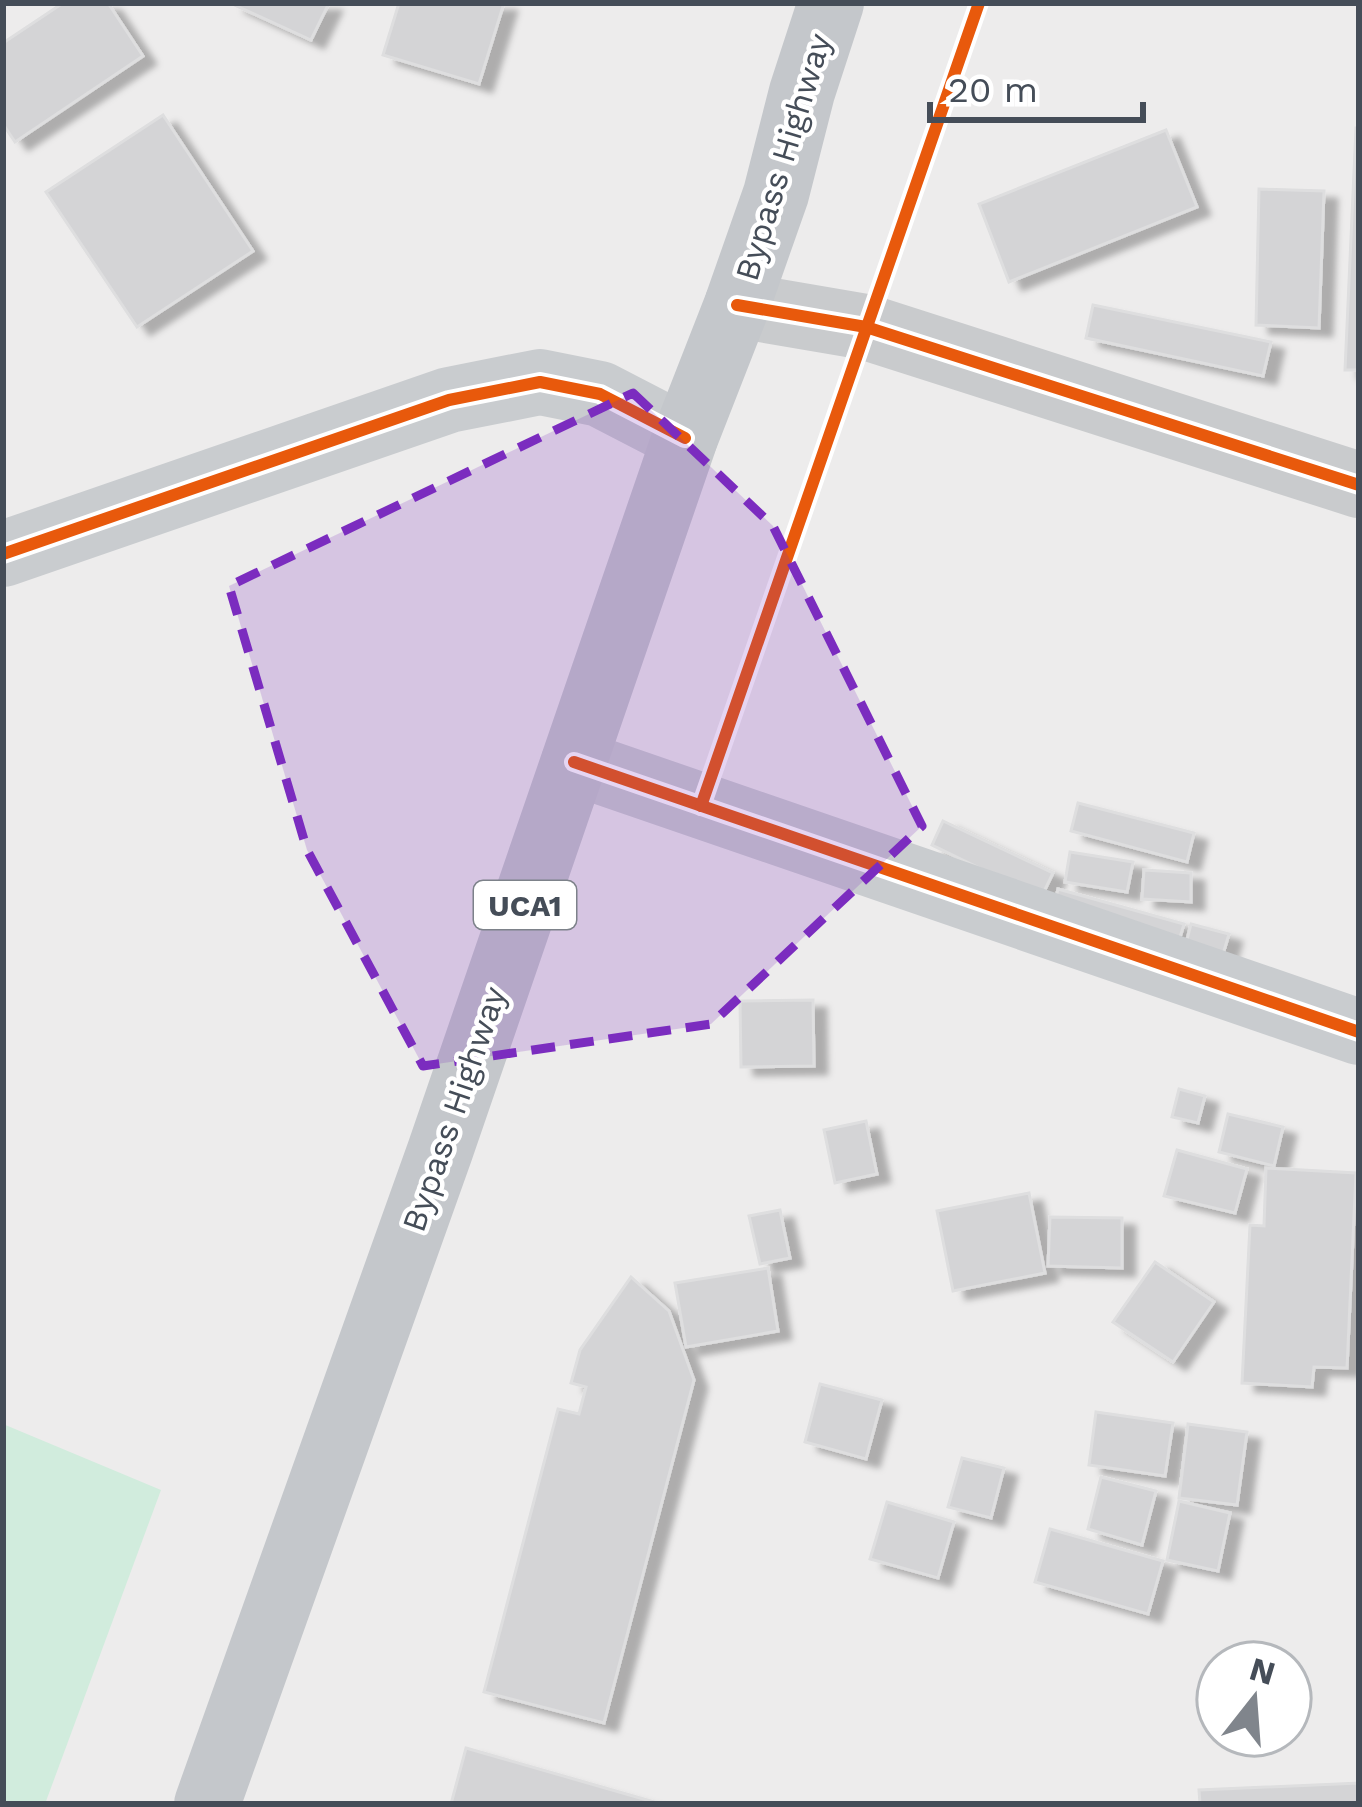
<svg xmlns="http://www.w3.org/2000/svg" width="1362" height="1807" font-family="'Work Sans',sans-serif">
	<defs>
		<filter id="shadow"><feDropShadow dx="13" dy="8" stdDeviation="3" flood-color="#0004"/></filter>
	</defs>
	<rect width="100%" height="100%" fill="#edecec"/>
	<path fill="#d1ecdd" d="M3 1424 161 1490 45 1804H3Z"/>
	<g fill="#d4d4d6" stroke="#dededf" stroke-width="3" filter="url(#shadow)">
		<path d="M63 3H108L143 56 15 142 3 124V43Z"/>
		<path d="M230 3H329L311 40Z"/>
		<path d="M399 3H504L479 84 383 55Z"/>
		<path d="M163 115 253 251 137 327 46 192Z"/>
		<path d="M1356 128H1359V370H1345Z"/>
		<path d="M1166 130 1197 207 1009 282 979 204Z"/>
		<path d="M1259 189 1324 191 1319 328 1256 325Z"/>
		<path d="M1093 305 1271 342 1263 376 1086 338Z"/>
		<path d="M1078 803 1194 833 1187 862 1071 831Z"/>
		<path d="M943 821 1053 873 1041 898 932 845Z"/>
		<path d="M1070 852 1133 862 1127 892 1065 882Z"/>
		<path d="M1144 870 1191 873V902L1142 899Z"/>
		<path d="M1058 889 1184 924 1176 951 1051 916Z"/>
		<path d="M1191 924 1229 934 1221 961 1184 951Z"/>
		<path d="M813 1000 814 1066 741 1067 740 1001Z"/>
		<path d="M1179 1089 1205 1096 1198 1123 1172 1117Z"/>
		<path d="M1228 1114 1283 1127 1274 1166 1219 1152Z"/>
		<path d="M866 1121 877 1174 835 1183 824 1130Z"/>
		<path d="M1177 1150 1247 1169 1235 1213 1164 1196Z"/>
		<path d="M1266 1168 1356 1173 1347 1368 1314 1367 1312 1387 1242 1383 1250 1225 1264 1226Z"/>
		<path d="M1029 1193 1045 1273 953 1291 937 1211Z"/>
		<path d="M780 1210 790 1258 760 1264 749 1216Z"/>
		<path d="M1050 1217 1122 1218V1268L1048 1266Z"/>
		<path d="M1155 1262 1214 1302 1173 1362 1113 1322Z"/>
		<path d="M768 1268 778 1331 686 1347 675 1283Z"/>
		<path d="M631 1277 669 1311 694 1380 604 1723 484 1692 558 1409 579 1414 586 1387 571 1383 580 1350Z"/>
		<path d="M820 1384 882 1400 866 1459 805 1442Z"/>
		<path d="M1096 1412 1173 1423 1165 1476 1089 1465Z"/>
		<path d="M1188 1424 1247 1432 1237 1505 1179 1498Z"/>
		<path d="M962 1458 1004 1468 991 1518 948 1507Z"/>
		<path d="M1101 1477 1156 1491 1142 1545 1088 1529Z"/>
		<path d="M1179 1501 1230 1513 1218 1571 1167 1560Z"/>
		<path d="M887 1502 954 1522 938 1578 870 1559Z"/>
		<path d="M1050 1529 1163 1561 1148 1614 1035 1582Z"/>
		<path d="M466 1748 661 1804H451Z"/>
		<path d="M1359 1783V1804H1200L1199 1790Z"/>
	</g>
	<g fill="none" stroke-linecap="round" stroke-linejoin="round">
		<path stroke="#c9cbcd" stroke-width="66" d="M737 305 866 327 1359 485"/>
		<g stroke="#c9cccf" stroke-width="66">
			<path d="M3 554 449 400 540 382 600 394 685 438"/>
			<path d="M574 762 1359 1032"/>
		</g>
		<path stroke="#c4c7cb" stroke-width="66" d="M207 1804 440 1151 685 438 737 305 776 194 802 92 831 3"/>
		<defs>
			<g id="cycleway">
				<path d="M737 305 866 327 1359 485"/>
				<path d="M3 554 449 400 540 382 600 394 685 438"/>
				<path d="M574 762 1359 1032"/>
				<path d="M701 806 979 3"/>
			</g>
		</defs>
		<use href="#cycleway" stroke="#fff" stroke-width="20"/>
		<use href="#cycleway" stroke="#e8590c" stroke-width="12"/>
	</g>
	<path fill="#7b2cbf" fill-opacity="0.2" stroke="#7b2cbf" stroke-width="9" stroke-dasharray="24 15" stroke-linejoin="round" d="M633 393 773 526 922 826 711 1024 423 1066 307 850 229 586Z"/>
	<g text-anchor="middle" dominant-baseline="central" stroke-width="9" stroke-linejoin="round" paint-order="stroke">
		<rect fill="#fff" stroke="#7d828a" stroke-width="3" x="474" y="881" width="102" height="48" rx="9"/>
		<g font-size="30" font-weight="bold" fill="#454d58">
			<text x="525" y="905">UCA1</text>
		</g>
		<g font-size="33" fill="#454d58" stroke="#fff">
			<text transform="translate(783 157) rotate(-73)">Bypass Highway</text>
			<text transform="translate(454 1109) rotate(-71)">Bypass Highway</text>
		</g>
	</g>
	<rect width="1362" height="1807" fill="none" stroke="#454d58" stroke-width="12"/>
	<g transform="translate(1254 1699) rotate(17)"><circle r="57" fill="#ffffff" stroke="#b5b8bc" stroke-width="3"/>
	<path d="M0-9L21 45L0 30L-21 45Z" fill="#80858c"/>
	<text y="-18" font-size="33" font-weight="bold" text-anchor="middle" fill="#454d58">N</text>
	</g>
	<path d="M930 102v18h213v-18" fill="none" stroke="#454d58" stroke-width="6"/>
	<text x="948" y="102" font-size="36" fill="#454d58" stroke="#ffffff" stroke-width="9" paint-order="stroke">20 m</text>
</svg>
